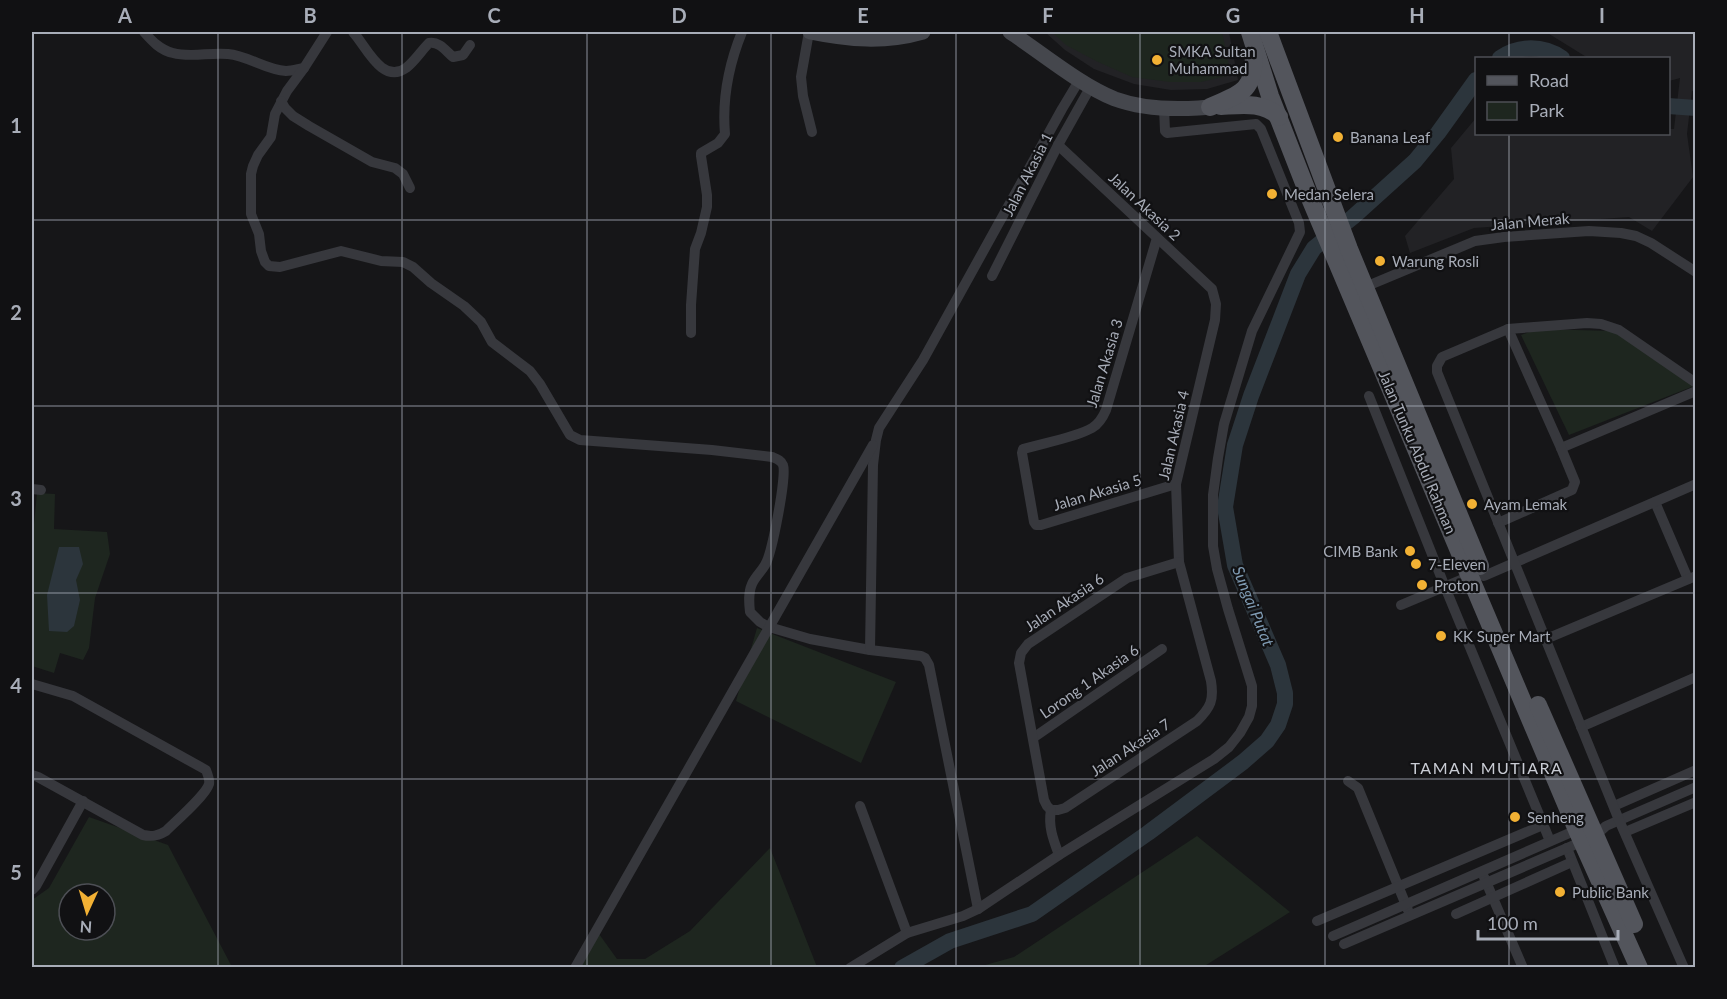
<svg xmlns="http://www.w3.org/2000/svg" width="1727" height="999" font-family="Lato,sans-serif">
	<rect width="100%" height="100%" fill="#161618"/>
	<g fill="#222225">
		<path d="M1045 32H1229L1238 80 1207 89 1171 90 1134 84 1094 69 1065 50Z"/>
		<path d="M1546 32H1695V91H1692L1687 134 1693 177 1652 231 1629 217 1474 228 1410 253 1405 236 1454 179 1451 148 1476 118V134H1668L1669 129H1674L1680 78 1669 81 1668 58H1588Z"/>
	</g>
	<g fill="#1e261f" fill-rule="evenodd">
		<path d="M1052 32H1222L1231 75 1201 82H1170L1132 77 1096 61 1066 45Z"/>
		<path d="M1537 329 1614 331 1694 386 1569 435 1521 335Z"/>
		<path d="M37 493 55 494 54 529 107 532 110 554 95 598 89 648 83 660 60 653 54 673 32 666V545Z"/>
		<path d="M757 628 896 682 861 763 736 701Z"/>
		<path d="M89 817 168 845 232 967 32 968V900L49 888ZM69 894H105V930H69Z"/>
		<path d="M1197 836 1290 912 1203 967H978L1014 957Z"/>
		<path d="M770 848 817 967 573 968 594 927 617 959H645L690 931Z"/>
	</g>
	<path fill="#2c353c" d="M59 547H79L83 564 76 580 80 600 74 626 67 632 49 631 47 595Z"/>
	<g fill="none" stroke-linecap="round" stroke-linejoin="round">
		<g stroke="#2c353c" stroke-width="16">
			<path d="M1500 58C1519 45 1543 45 1562 58"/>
			<path d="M1668 106 1696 108"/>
			<path d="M902 968 950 941 1032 914 1148 833 1243 762 1267 741 1278 725 1285 704V693L1278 665 1235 565 1225 507 1235 445 1251 396 1298 274 1314 248 1353 217 1415 161 1438 133 1476 80"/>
		</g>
		<g stroke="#37383d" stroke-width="10">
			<path d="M144 32C152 41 160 50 173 53 191 58 210 52 228 54 249 56 266 70 286 71 292 71 298 69 304 68"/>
			<path d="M327 32 304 68 287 91 275 114 271 137 258 155 253 166 251 174V214L259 234 261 251 265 262 269 266 280 267 341 251 381 261 403 262 413 267 431 283 464 306 481 322 492 342 530 371 540 384 570 435 580 440 712 450 772 457C777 459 781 460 783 465 787 475 772 554 765 565 761 572 755 577 752 584 748 593 749 603 750 612L760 622 769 627 810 639 870 650 921 656 925 658 929 665 978 909"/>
			<path d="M353 32C366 46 382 85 406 68 415 61 421 51 429 43 439 41 446 51 453 57L463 55 470 45"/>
			<path d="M809 32 801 77 803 96 812 132"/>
			<path d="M281 101 285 108 293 116 309 126 372 162 395 168 403 174 410 188"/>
			<path d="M1157 238 1106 410C1103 417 1099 424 1092 428 1074 438 1043 443 1023 449L1022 453 1034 522 1036 525H1041L1176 484"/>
			<path d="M992 276 1058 145 1091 86"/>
			<path d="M1365 287 1475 241 1504 237 1589 231 1621 233 1636 236 1651 243 1696 272"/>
			<path d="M691 333V305L695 249 701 233 707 207V195L701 156V153L718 143 725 134C722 99 729 64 742 32"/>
			<path d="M1369 396 1445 587 1550 841"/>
			<path d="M1561 448 1696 391"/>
			<path d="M32 489 41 490"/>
			<path d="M1655 502 1688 579"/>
			<path d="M1498 523 1572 490 1575 482 1561 448 1508 329"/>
			<path d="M1484 576 1696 484"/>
			<path d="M1401 605 1470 576"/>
			<path d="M1546 639 1696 576"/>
			<path d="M870 650 873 465 876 440 879 428 923 360 1062 109 1080 79"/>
			<path d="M32 684 73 696 206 770C208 775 210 780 209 784 206 795 175 822 166 831 158 836 152 837 143 835L38 777 32 775"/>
			<path d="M1581 727 1696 677"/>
			<path d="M1033 738 1162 649"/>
			<path d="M1348 781 1358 788 1408 910"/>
			<path d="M860 806 907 933"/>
			<path d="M1614 806 1696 770"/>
			<path d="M1051 810H1058L1065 808 1197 721C1211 707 1214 700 1211 681L1179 562 1176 484 1215 320 1216 304 1212 289 1058 145"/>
			<path d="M1051 810 1047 806 1044 800 1019 663 1021 653 1028 644 1127 578 1179 562"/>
			<path d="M1051 810C1048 826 1053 839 1059 855"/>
			<path d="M1625 832 1696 802"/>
			<path d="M1567 848 1615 968"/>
			<path d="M1484 877 1523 968"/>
			<path d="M32 890 36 886 83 801"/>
			<path d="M1456 914 1572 862"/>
			<path d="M1317 921 1543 825"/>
			<path d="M1333 936 1581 828"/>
			<path d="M1344 944 1595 836 1606 826 1696 787"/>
			<path d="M575 968 873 445"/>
			<path d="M850 968 907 933 963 916 978 909 1059 855 1214 759 1229 747 1240 733 1249 717 1252 706V686L1228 609 1217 569 1213 546V495L1218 458 1224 424 1252 331 1300 232 1299 223 1261 129 1256 124 1167 133 1165 131 1164 108"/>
			<path d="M1684 968 1619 820 1437 372V366L1442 357 1508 329 1587 323 1601 324 1619 330 1696 383"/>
		</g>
		<g stroke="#45474d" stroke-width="15">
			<path d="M810 32C849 40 885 43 923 32"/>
			<path d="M1010 32C1042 53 1080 85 1115 99 1148 111 1186 110 1220 106"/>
		</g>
		<g stroke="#53555c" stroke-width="18">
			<path d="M1250 32 1270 96 1309 196 1577 830 1639 968"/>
			<path d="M1268 32 1349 249 1480 566"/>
			<path d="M1221 106C1240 105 1264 101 1279 117"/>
			<path d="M1210 107C1240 94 1254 92 1254 55"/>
			<path d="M1538 705 1634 924"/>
		</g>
	</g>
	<path fill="none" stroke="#a8adb8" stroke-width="1.5" stroke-opacity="0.55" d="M218 32V968M402 32V968M587 32V968M771 32V968M956 32V968M1140 32V968M1325 32V968M1509 32V58M1509 134V968M32 220H1696M32 406H1696M32 593H1696M32 779H1696"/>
	<g fill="#f2b134" stroke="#111113" stroke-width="2">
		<circle cx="1157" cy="60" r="6"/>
		<circle cx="1338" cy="137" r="6"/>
		<circle cx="1272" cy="194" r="6"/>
		<circle cx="1380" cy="261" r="6"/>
		<circle cx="1472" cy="504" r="6"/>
		<circle cx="1410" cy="551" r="6"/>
		<circle cx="1416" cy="564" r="6"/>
		<circle cx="1422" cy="585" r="6"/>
		<circle cx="1441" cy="636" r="6"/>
		<circle cx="1515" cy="817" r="6"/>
		<circle cx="1560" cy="892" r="6"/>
	</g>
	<g text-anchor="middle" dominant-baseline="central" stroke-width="4.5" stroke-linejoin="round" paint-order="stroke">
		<g font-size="15" fill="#a8adb8" stroke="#111113" text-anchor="start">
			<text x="1169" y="51">SMKA Sultan<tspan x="1169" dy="17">Muhammad</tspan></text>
			<text x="1350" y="137">Banana Leaf</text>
			<text x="1284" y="194">Medan Selera</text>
			<text x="1392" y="261">Warung Rosli</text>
			<text x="1484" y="504">Ayam Lemak</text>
			<text x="1398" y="551" text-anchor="end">CIMB Bank</text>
			<text x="1428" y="564">7-Eleven</text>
			<text x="1434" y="585">Proton</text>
			<text x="1453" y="636">KK Super Mart</text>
			<text x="1527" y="817">Senheng</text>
			<text x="1572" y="892">Public Bank</text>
		</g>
		<g font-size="15" fill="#a8adb8" stroke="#111113">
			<text transform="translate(1027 174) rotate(-63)">Jalan Akasia 1</text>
			<text transform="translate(1145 206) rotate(43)">Jalan Akasia 2</text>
			<text transform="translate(1530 221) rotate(-5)">Jalan Merak</text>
			<text transform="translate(1104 363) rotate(-73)">Jalan Akasia 3</text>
			<text transform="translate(1173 435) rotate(-77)">Jalan Akasia 4</text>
			<text transform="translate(1418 452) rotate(67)">Jalan Tunku Abdul Rahman</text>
			<text transform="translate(1097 492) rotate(-17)">Jalan Akasia 5</text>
			<text transform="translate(1064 602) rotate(-34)">Jalan Akasia 6</text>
			<text transform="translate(1089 681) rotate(-35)">Lorong 1 Akasia 6</text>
			<text transform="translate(1130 747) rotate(-33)">Jalan Akasia 7</text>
		</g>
		<g font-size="16" font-style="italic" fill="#7f9bb3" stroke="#111113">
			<text transform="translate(1254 606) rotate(68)">Sungai Putat</text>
		</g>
		<g font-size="16" letter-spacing="1.5" fill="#c9ccd4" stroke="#111113">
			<text x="1487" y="767">TAMAN MUTIARA</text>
		</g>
	</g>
	<rect width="1727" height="999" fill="none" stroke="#111113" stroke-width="66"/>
	<rect x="1475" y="57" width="195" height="78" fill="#111113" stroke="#4d4f55" stroke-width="1.5"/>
	<rect x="1487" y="76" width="30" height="9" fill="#53555c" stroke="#4d4f55" stroke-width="1.5"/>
	<text x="1529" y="87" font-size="18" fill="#a8adb8">Road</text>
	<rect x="1487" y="102" width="30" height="18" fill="#1e261f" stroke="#4d4f55" stroke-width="1.5"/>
	<text x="1529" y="117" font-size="18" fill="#a8adb8">Park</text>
	<g transform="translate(87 912) rotate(184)"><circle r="28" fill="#111113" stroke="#4d4f55" stroke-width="1.5"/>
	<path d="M0-4.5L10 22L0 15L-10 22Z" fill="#f2b134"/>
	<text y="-9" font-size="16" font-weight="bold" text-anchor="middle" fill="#a8adb8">N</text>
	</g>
	<path d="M1478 930v9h140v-9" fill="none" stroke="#a8adb8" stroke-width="3"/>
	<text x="1487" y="930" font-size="18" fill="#a8adb8" stroke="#111113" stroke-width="4.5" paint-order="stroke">100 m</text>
	<rect x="33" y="33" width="1661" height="933" fill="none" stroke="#a8adb8" stroke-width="2"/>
	<g font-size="20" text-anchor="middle" font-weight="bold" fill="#a8adb8">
		<text x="125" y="23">A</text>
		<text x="310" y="23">B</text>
		<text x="494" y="23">C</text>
		<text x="679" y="23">D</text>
		<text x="863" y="23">E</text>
		<text x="1048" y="23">F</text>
		<text x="1233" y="23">G</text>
		<text x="1417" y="23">H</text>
		<text x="1602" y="23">I</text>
		<text x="16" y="133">1</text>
		<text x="16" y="320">2</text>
		<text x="16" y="506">3</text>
		<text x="16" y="693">4</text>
		<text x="16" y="880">5</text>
	</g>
</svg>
